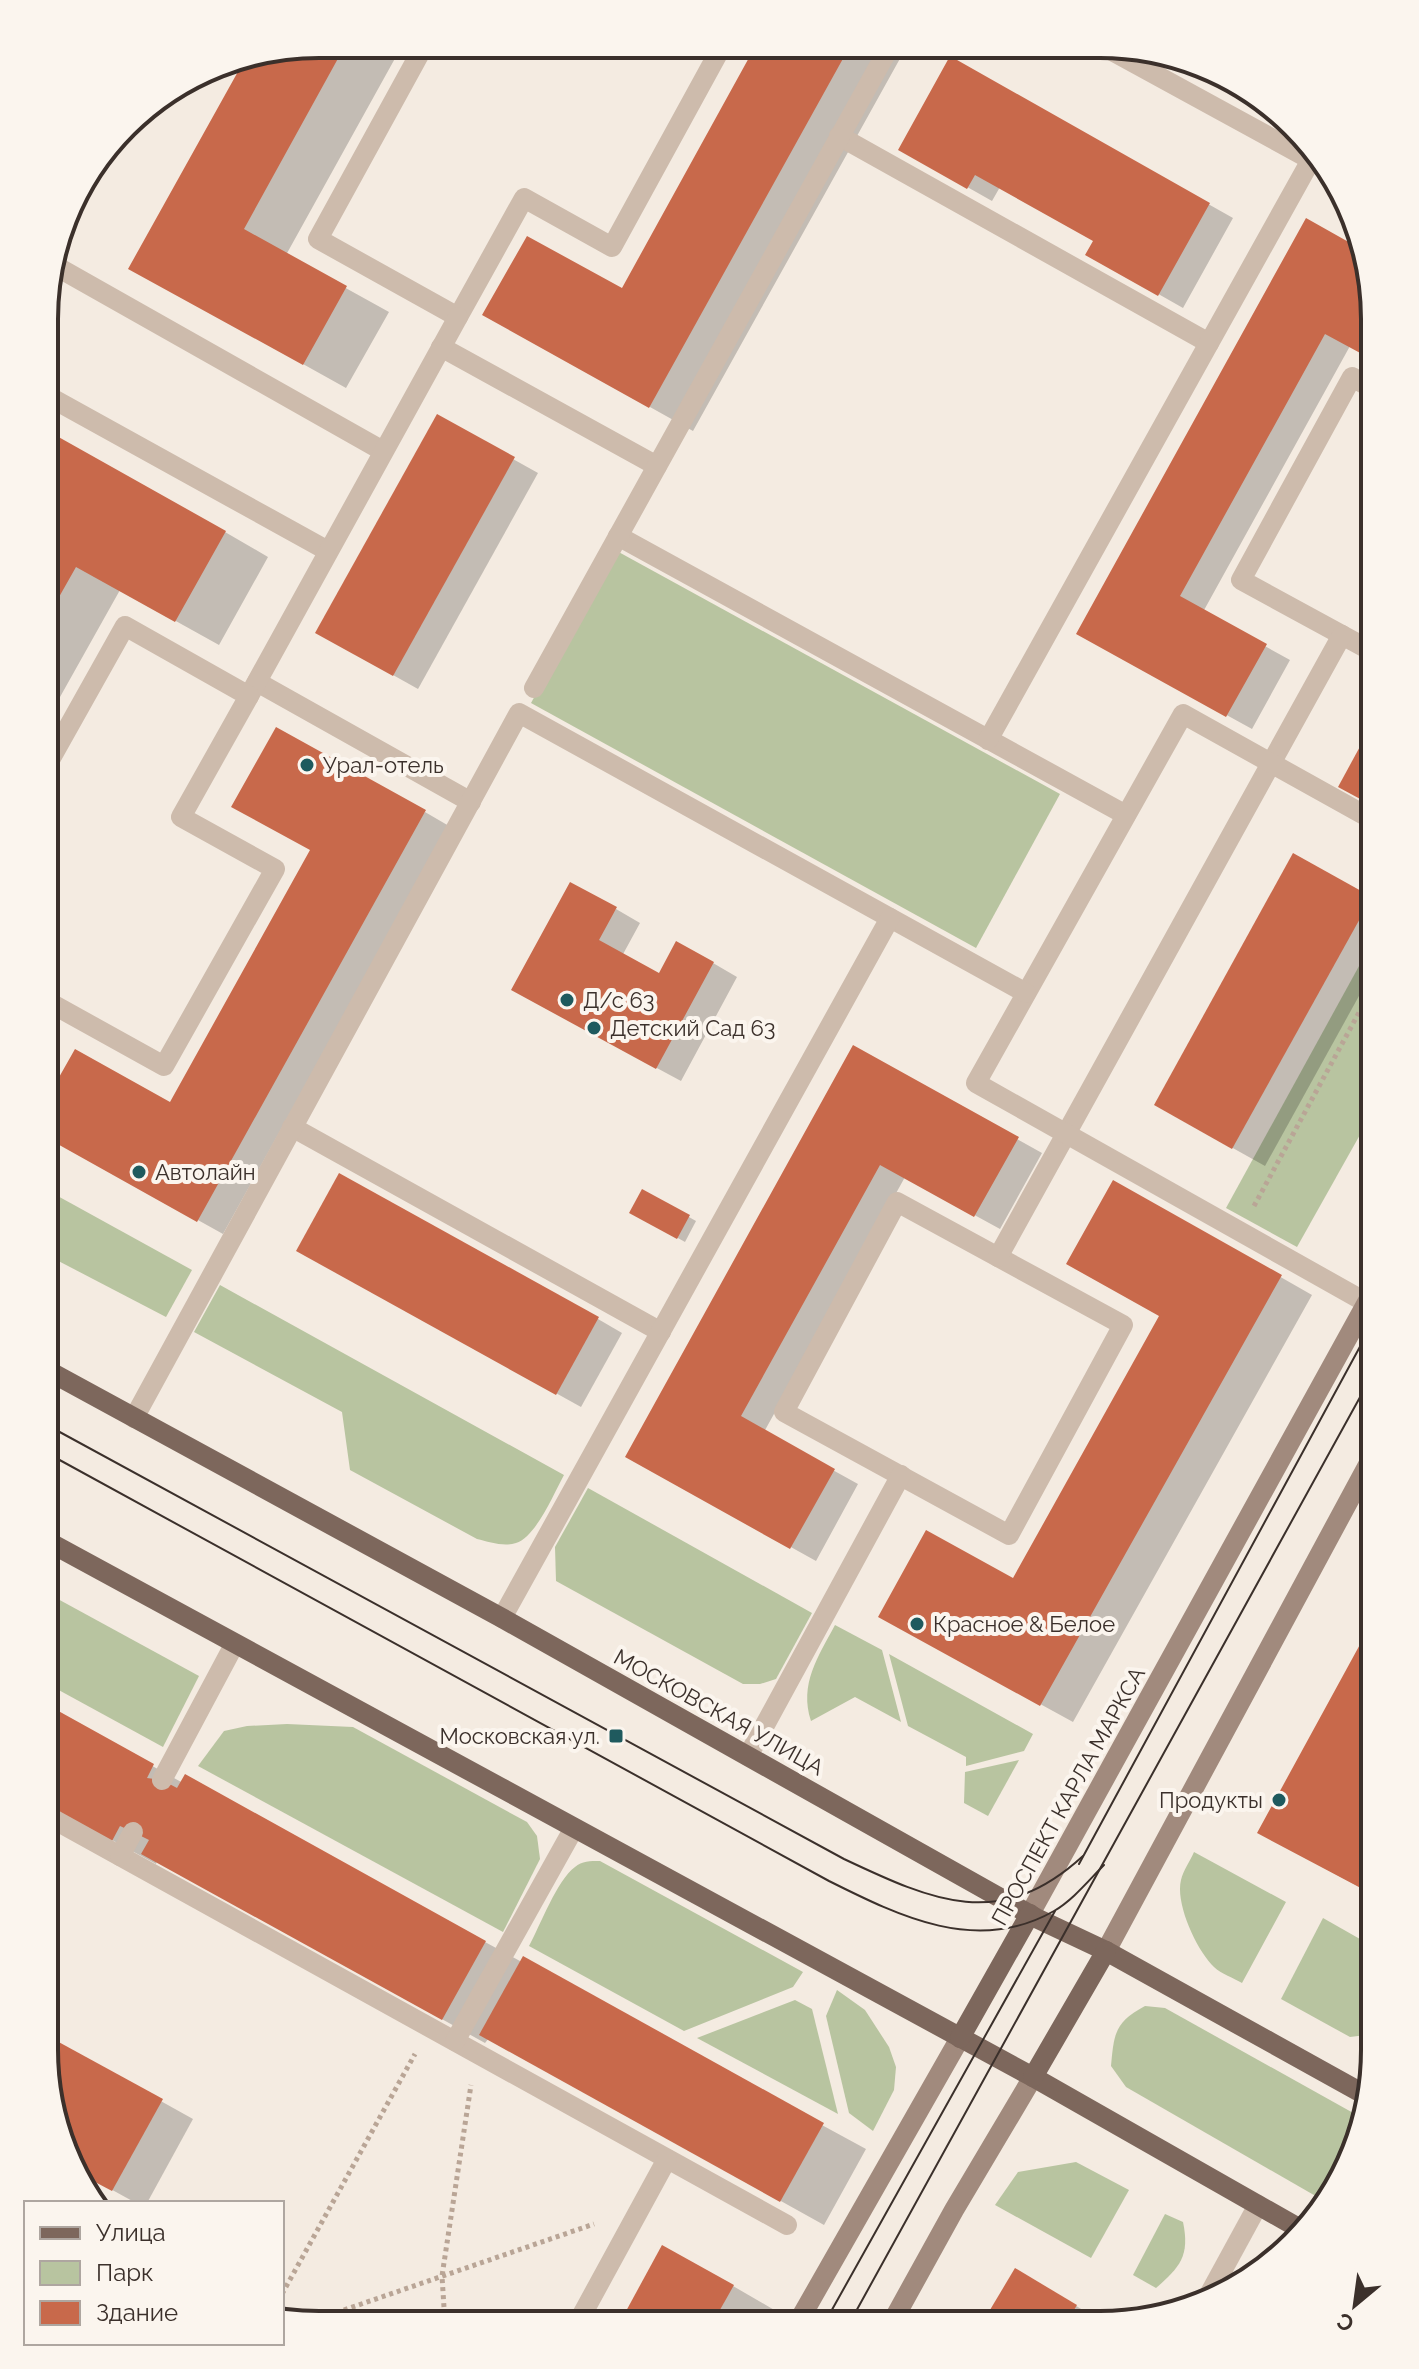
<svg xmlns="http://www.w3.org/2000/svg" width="1419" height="2369" font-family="Raleway,sans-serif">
	<rect width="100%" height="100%" fill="#f4ebe1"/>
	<g fill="#b8c4a0">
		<path d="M615 550 1060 794 976 948 531 703Z"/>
		<path d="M1375 937V1108L1297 1247 1226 1208Z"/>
		<path d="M45 1189 192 1270 166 1317 45 1254Z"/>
		<path d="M220 1285 564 1475C554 1493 536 1537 516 1543 504 1547 489 1542 477 1539L350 1470 342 1412 194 1332Z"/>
		<path d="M588 1488 812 1613 776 1679 760 1684H743L556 1581 555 1547Z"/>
		<path d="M45 1592 199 1676 163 1747 44 1682Z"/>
		<path d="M835 1625 882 1650 901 1722 855 1697 811 1721C799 1684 818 1657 835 1625Z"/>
		<path d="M889 1654 1033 1734 1024 1751 966 1766V1757L908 1726Z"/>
		<path d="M287 1724 353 1727 527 1822 537 1836 540 1859 503 1932 198 1766 224 1731 247 1726Z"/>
		<path d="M1019 1760 988 1816 964 1803 965 1772Z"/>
		<path d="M1194 1852 1286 1902 1242 1983C1234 1978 1221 1974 1214 1967 1197 1951 1175 1904 1181 1880 1183 1871 1190 1861 1194 1852Z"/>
		<path d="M600 1861 803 1972 793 1987 684 2031 529 1946C540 1926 557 1880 575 1867 582 1861 590 1861 600 1861Z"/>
		<path d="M1323 1918 1374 1947V2034L1350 2037 1281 1999Z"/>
		<path d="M837 1990 865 2010 889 2047 896 2067 894 2090 873 2131 849 2113 826 2016Z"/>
		<path d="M795 2000 812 2009 838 2114 697 2038Z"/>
		<path d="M1145 2006 1165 2008 1364 2119 1360 2139 1326 2202 1126 2087 1111 2066C1114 2033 1115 2022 1145 2006Z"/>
		<path d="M1076 2162 1129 2190 1091 2258 995 2205 1018 2172Z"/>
		<path d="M1165 2214 1183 2222C1190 2256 1180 2267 1156 2288L1133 2275Z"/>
	</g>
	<g fill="#0003">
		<path d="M319 44H403L286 255 389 312 346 388 131 268 248 58Z"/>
		<path d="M758 45 907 46 693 431 528 339 622 291Z"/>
		<path d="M951 59 1233 218 1183 308 1088 254 1095 240 1000 187 992 201 900 149Z"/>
		<path d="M1307 221 1362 251 1375 319V360L1350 346 1203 612 1290 660 1252 729 1103 647Z"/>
		<path d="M438 417 538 473 418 689 318 633Z"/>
		<path d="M46 455 225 532 268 557 219 645 120 590 46 722Z"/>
		<path d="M425 812 449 826 223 1234 45 1135 171 1105Z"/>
		<path d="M1294 856 1375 901V967L1265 1166 1188 1123Z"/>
		<path d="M616 909 640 923 622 956 660 976 713 963 737 977 681 1081 538 1004Z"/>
		<path d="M854 1048 1042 1153 1000 1229 905 1177 764 1432 858 1484 816 1561 652 1470Z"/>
		<path d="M1114 1182 1312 1295 1073 1722 913 1634 1013 1581 1162 1316Z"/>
		<path d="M643 1191 696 1221 685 1242 632 1212Z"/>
		<path d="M323 1264 598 1319 622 1333 581 1407Z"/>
		<path d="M1375 1621 1374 1895 1260 1833Z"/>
		<path d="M44 1706 183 1783 485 1942 866 2149 824 2225 489 2038 485 2043 157 1861 156 1864 44 1803Z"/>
		<path d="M44 2036 193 2119 147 2203H136L76 2170 65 2155 44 2050Z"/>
		<path d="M733 2286 776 2311 769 2324H621Z"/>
		<path d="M1058 2295 1106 2324 983 2325Z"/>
	</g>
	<g fill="#c8694b">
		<path d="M319 44H346L244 229 347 286 303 365 128 269 245 59Z"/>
		<path d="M756 45 850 46 649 408 482 315 527 236 622 288Z"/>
		<path d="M950 56 1210 203 1158 296 1085 255 1093 241 975 175 967 189 898 150Z"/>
		<path d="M1306 218 1361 249 1375 319V361L1325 334 1180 596 1267 644 1226 717 1076 634Z"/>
		<path d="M437 414 515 457 393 676 315 633Z"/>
		<path d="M55 435 226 531 175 622 76 567 46 620V451Z"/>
		<path d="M1375 719V807L1338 787Z"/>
		<path d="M276 727 426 810 197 1222 45 1137V1102L75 1049 170 1102 310 850 231 807Z"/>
		<path d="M1293 853 1372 897 1232 1149 1154 1105Z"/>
		<path d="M570 882 617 907 599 940 659 973 676 941 714 962 656 1069 511 990Z"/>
		<path d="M853 1045 1019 1137 974 1217 880 1165 741 1416 835 1469 790 1549 625 1457Z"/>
		<path d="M339 1173 599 1317 556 1395 296 1251Z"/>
		<path d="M1113 1180 1282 1275 1040 1706 878 1617 926 1530 1013 1578 1159 1316 1066 1264Z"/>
		<path d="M642 1189 690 1215 677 1239 629 1213Z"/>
		<path d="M1375 1617 1374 1785 1371 1792 1374 1793V1895L1257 1833Z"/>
		<path d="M44 1703 154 1764 147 1778 162 1780 177 1788 185 1774 486 1941 442 2020 141 1854 149 1840 133 1832 120 1826 112 1841 44 1804Z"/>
		<path d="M523 1956 824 2123 780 2202 479 2035Z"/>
		<path d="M44 2034 163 2099 112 2191 78 2173 65 2155 44 2050Z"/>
		<path d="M662 2245 734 2285 712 2324H619Z"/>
		<path d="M1015 2268 1077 2305 1065 2325H981Z"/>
	</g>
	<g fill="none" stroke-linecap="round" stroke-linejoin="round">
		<g stroke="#b9a596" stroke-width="5" stroke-dasharray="4 4" stroke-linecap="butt">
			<path d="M1254 1206 1375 983"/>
			<path d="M282 2294 415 2054"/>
			<path d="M306 2323 594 2224"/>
			<path d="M445 2323 442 2276 471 2085"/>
		</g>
		<g stroke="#cdbbac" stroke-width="20">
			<path d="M425 44 318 239 458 317 524 198 612 247 721 48 715 45"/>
			<path d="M839 136 1209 343"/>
			<path d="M52 264 383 451"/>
			<path d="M441 347 657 466"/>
			<path d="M46 395 328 551"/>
			<path d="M618 536 1126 815"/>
			<path d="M1375 653 1241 580 1352 377 1375 390"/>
			<path d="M257 682 471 802"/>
			<path d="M534 688 890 46"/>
			<path d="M249 696 458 317"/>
			<path d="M988 740 1311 160"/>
			<path d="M45 1000 164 1066 275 869 181 817 249 696 125 626 46 767"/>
			<path d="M292 1127 661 1332"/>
			<path d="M897 1202 1123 1325 1009 1535 784 1412Z"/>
			<path d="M998 1257 1342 635"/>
			<path d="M1367 1303 976 1083 1183 714 1375 821"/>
			<path d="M134 1418 519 713 1026 993"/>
			<path d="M502 1618 890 918"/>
			<path d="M748 1756 901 1475"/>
			<path d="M162 1780 234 1645"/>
			<path d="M44 1814 787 2225"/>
			<path d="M120 1856 133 1832"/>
			<path d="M455 2041 574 1828"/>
			<path d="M1204 2304 1258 2205"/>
			<path d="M577 2324 667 2159"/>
		</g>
		<path stroke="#cdbbac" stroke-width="20" d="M1103 46 1315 162"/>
		<g stroke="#a18a7d" stroke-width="20">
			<path d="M1030 1914 1375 1288"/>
			<path d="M1106 1951 1375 1452"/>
			<path d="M797 2324 960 2038"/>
			<path d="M891 2324 954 2210 1033 2077"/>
		</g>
		<g stroke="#7d675c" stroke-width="20">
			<path d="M45 1369 502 1618 1036 1918 1106 1951 1369 2097"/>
			<path d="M45 1540 1033 2077 1302 2230"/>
			<path d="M960 2038 1030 1914"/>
			<path d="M1033 2077 1106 1951"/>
		</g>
		<g stroke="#3b302b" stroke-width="2">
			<path d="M45 1424 844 1859C933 1901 1000 1932 1083 1856"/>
			<path d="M45 1452 829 1881C899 1916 977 1955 1054 1911 1073 1900 1089 1880 1104 1865"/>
			<path d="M1079 1864 1375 1319"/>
			<path d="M824 2324 1055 1911"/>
			<path d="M849 2324 1375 1370"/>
		</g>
	</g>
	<g fill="#1f5a5e" stroke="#fbf5ee" stroke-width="3">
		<circle cx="307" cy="765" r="8"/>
		<circle cx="567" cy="1000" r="8"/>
		<circle cx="594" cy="1028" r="8"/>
		<circle cx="139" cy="1172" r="8"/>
		<circle cx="917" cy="1624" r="8"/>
		<rect x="608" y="1728" width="16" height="16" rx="4"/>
		<circle cx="1279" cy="1800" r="8"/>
	</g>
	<g text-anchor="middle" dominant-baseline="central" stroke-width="8" stroke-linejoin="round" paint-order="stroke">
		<g font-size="22" fill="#3b302b" stroke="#fbf5ee" text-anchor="start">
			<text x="323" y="765">Урал-отель</text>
			<text x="583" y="1000">Д/с 63</text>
			<text x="610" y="1028">Детский Сад 63</text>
			<text x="155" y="1172">Автолайн</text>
			<text x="933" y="1624">Красное &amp; Белое</text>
			<text x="600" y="1736" text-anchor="end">Московская ул.</text>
			<text x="1263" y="1800" text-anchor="end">Продукты</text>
		</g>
		<g font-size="22" fill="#3b302b" stroke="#fbf5ee">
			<text transform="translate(719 1712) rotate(29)">МОСКОВСКАЯ УЛИЦА</text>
			<text transform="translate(1068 1796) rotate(-61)">ПРОСПЕКТ КАРЛА МАРКСА</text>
		</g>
	</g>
	<path d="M0 0H1419V2369H0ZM319 58H1100A261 261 0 0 1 1361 319V2050A261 261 0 0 1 1100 2311H319A261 261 0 0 1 58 2050V319A261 261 0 0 1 319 58Z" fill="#fbf5ee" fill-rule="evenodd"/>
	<path fill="none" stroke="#3b302b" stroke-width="4" d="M319 58H1100A261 261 0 0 1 1361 319V2050A261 261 0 0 1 1100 2311H319A261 261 0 0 1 58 2050V319A261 261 0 0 1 319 58Z"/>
	<rect x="24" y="2201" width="260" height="144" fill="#fbf5ee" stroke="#aea6a0" stroke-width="2"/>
	<rect x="40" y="2227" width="40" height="12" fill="#7d675c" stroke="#aea6a0" stroke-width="2"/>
	<text x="96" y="2241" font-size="24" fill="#3b302b">Улица</text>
	<rect x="40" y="2261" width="40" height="24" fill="#b8c4a0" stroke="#aea6a0" stroke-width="2"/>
	<text x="96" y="2281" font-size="24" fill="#3b302b">Парк</text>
	<rect x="40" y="2301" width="40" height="24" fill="#c8694b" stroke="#aea6a0" stroke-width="2"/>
	<text x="96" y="2321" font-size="24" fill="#3b302b">Здание</text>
	<g transform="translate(1355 2305) rotate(209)" stroke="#fbf5ee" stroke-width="6" paint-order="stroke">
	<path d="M0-6L14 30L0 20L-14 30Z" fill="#3b302b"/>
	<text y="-12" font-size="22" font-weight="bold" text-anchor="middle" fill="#3b302b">С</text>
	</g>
</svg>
